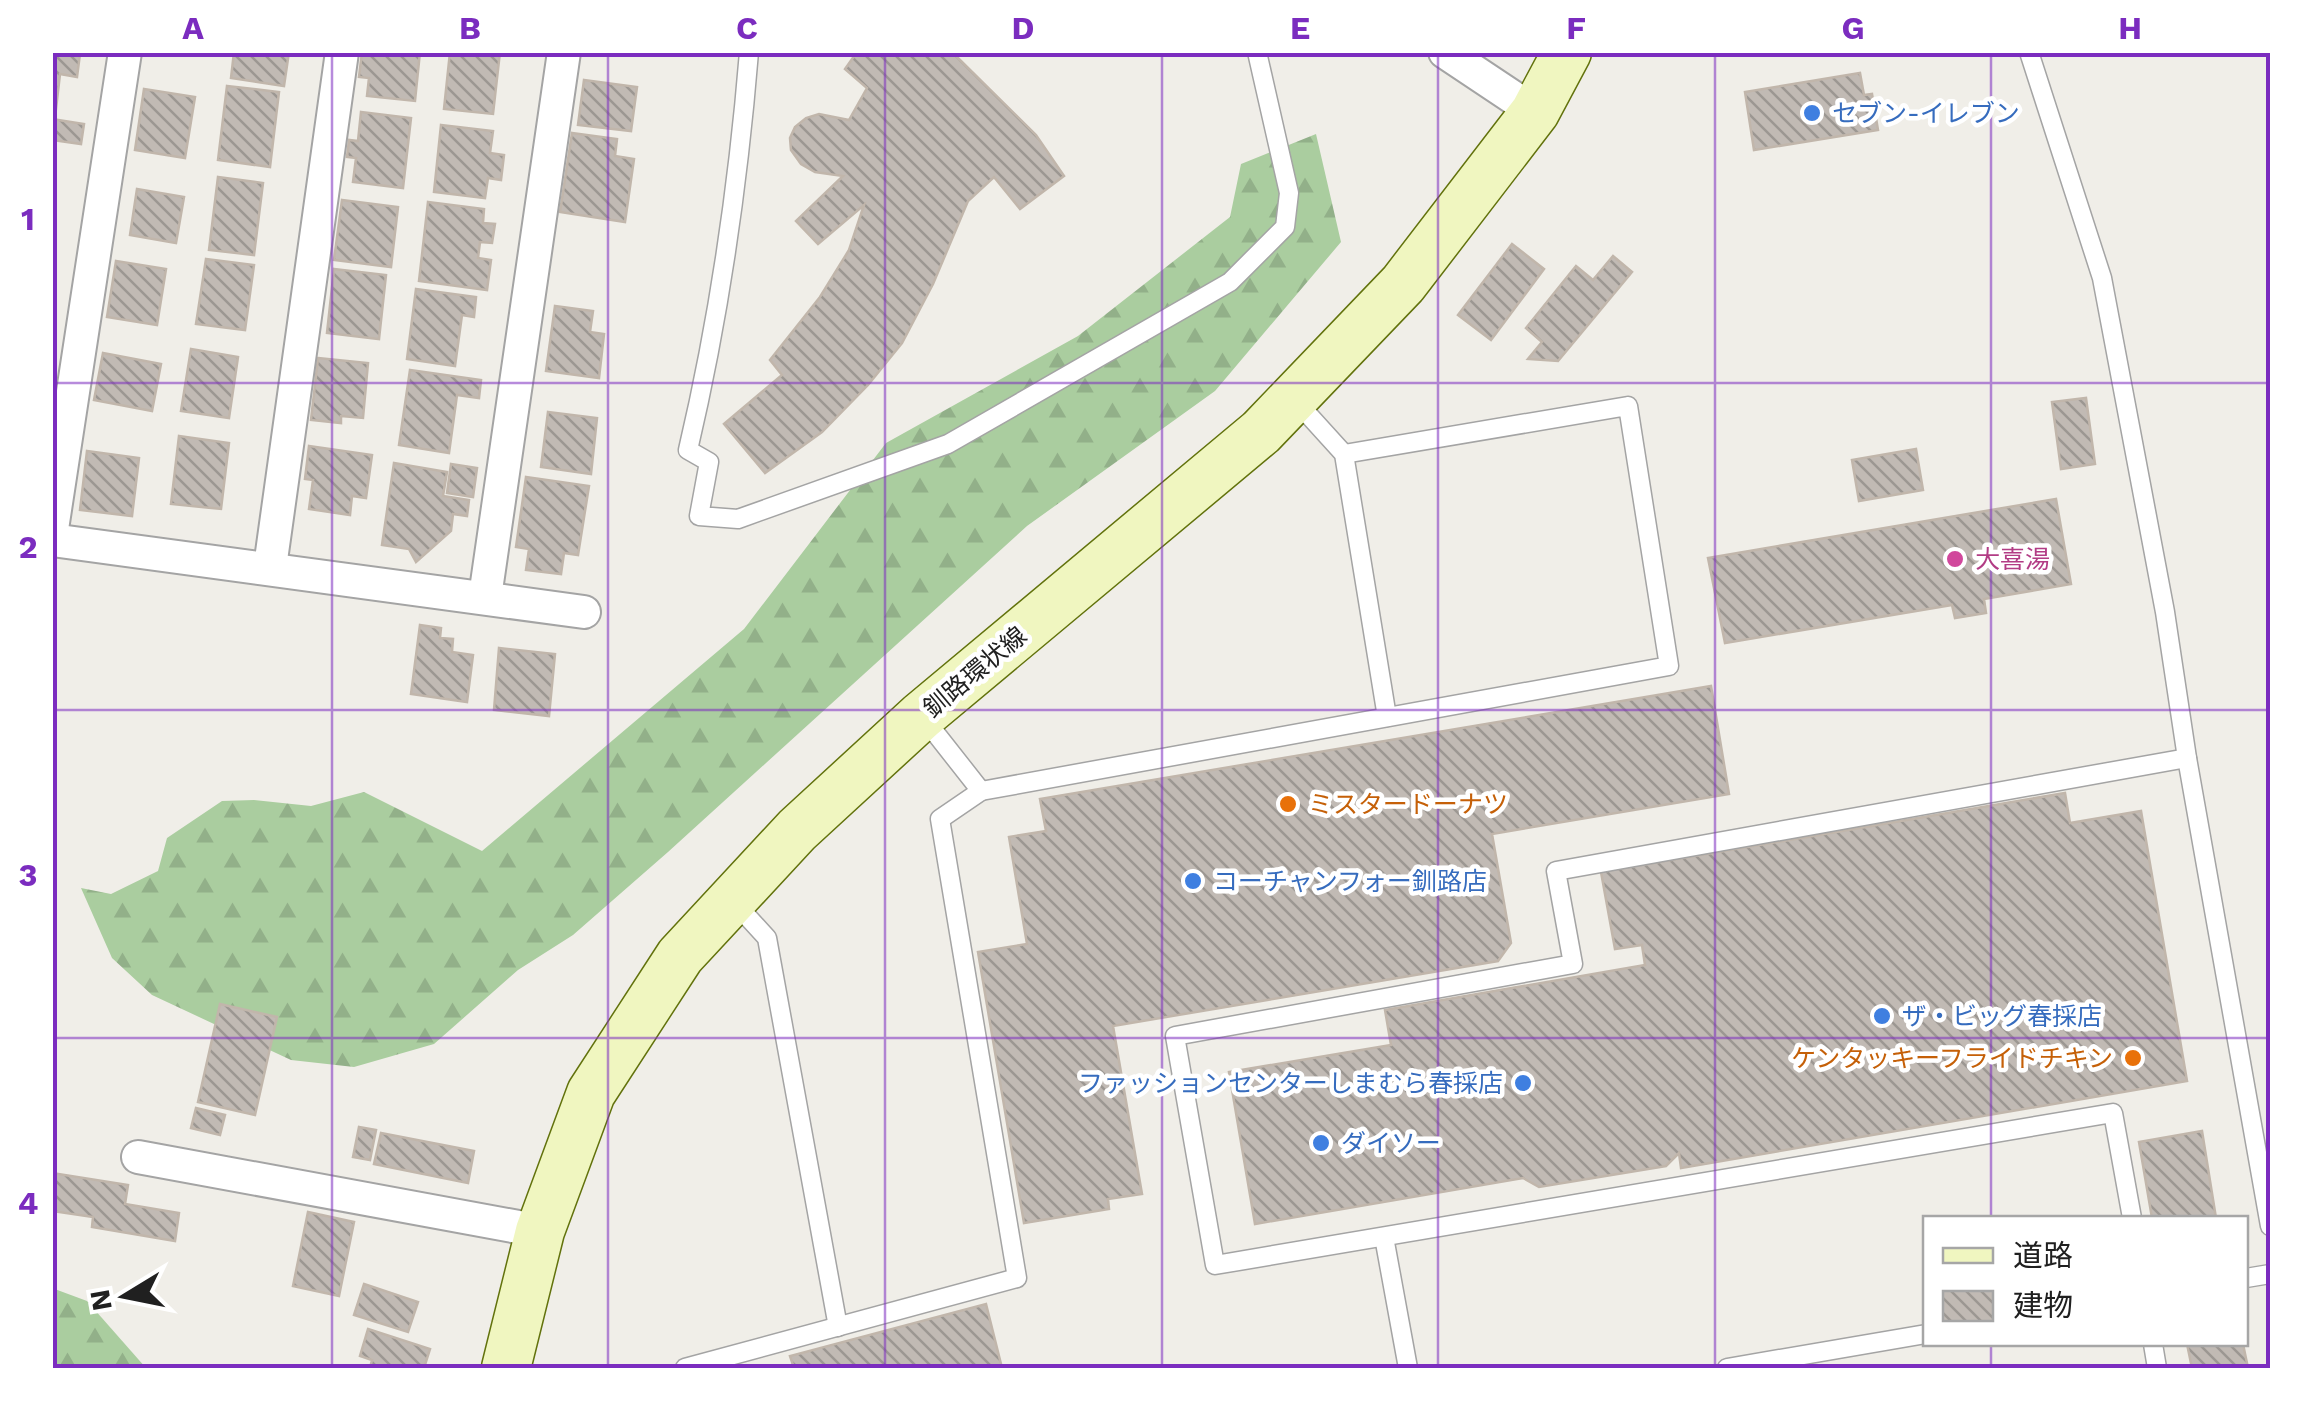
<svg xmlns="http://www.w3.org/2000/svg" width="2323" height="1421" font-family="'Work Sans','Noto Sans JP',sans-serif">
	<defs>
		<pattern id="forest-firs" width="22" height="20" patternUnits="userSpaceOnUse" patternTransform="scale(2.5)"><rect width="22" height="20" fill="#aacd9f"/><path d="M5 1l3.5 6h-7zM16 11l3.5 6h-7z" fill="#92b089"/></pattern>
		<pattern id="building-back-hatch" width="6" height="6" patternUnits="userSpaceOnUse" patternTransform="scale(2.5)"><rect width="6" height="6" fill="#c1bab4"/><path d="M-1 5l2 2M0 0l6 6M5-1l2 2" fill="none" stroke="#9c9792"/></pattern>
	</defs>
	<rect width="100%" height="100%" fill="#f0eee8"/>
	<g fill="url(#forest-firs)">
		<path d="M1316 134 1341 242 1215 391 1027 526 668 852 573 935 518 970 434 1044 354 1067 291 1060 152 995 112 958 81 888 111 894 158 871 167 838 222 801 254 800 311 806 364 792 482 851 744 629 886 443 1078 336 1230 217 1241 164Z"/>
		<path d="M52 1288 87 1301 146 1368H53Z"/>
	</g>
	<g fill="url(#building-back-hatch)" stroke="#c1b6ab" stroke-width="2.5">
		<path d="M52 52 80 54 77 77 60 74 56 109 52 108Z"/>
		<path d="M234 52H289L284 86 231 78Z"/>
		<path d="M362 52H420L415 101 367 96 369 78 359 77Z"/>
		<path d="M450 52H500L493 114 444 109Z"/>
		<path d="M857 52H952L1036 135 1064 176 1020 209 994 177 968 201 933 284 902 343 868 385 822 432 765 473 724 424 782 375 770 360 820 297 849 250 864 205 818 244 796 221 843 176 815 172 801 164 791 150 790 138 795 127 806 118 819 114 849 120 867 88 845 69Z"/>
		<path d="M1860 73 1864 95 1872 94 1878 130 1754 150 1745 92Z"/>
		<path d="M584 80 637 87 631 131 578 125Z"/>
		<path d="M227 86 279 92 270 167 218 160Z"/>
		<path d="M144 89 195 97 185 158 135 150Z"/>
		<path d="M361 112 411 118 403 188 353 182 356 158 347 157 349 140 358 141Z"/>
		<path d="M52 119 84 124 81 144 52 140Z"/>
		<path d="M441 125 493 131 490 153 504 155 501 180 488 178 485 198 434 192Z"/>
		<path d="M572 133 617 139 615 156 634 159 625 222 560 212Z"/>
		<path d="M218 177 263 183 254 255 209 250Z"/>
		<path d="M137 189 184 197 176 243 130 235Z"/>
		<path d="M342 200 398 207 391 267 334 260Z"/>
		<path d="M428 202 484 209 483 223 495 224 492 243 480 242 478 258 491 260 487 290 419 281Z"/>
		<path d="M1512 244 1544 269 1491 340 1458 315Z"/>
		<path d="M1613 256 1632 272 1558 361 1528 359 1542 342 1526 328 1576 266 1593 280Z"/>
		<path d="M206 259 254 265 245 330 196 324Z"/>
		<path d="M116 261 166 269 157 325 107 317Z"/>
		<path d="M334 269 386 275 379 339 327 333Z"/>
		<path d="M416 289 476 297 474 317 462 315 455 366 407 359Z"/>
		<path d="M555 306 593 311 590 332 604 334 599 378 546 371Z"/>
		<path d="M191 349 238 357 229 418 181 411Z"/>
		<path d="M103 353 161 364 152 411 94 400Z"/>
		<path d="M318 358 368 363 363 418 341 416V423L311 420Z"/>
		<path d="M410 370 481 380 479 398 457 395 449 453 399 445Z"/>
		<path d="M2086 398 2095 464 2061 469 2052 402Z"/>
		<path d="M548 412 597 418 591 474 541 467Z"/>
		<path d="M179 436 229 443 221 509 171 504Z"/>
		<path d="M309 446 372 455 366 498 352 496 350 515 309 509 313 480 305 479Z"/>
		<path d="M1916 449 1923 490 1859 501 1852 460Z"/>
		<path d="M87 451 139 458 132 516 80 510Z"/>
		<path d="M394 463 447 472 443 496 469 500 467 516 453 514 451 531 416 562 409 549 382 545Z"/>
		<path d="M451 464 477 468 473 497 447 493Z"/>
		<path d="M526 477 589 486 578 555 564 553 561 574 526 570 529 549 516 547Z"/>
		<path d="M2056 499 2071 584 1984 599 1986 613 1955 618 1952 605 1725 643 1708 558Z"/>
		<path d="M420 625 441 628 440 638 453 639 452 652 473 655 467 702 411 694Z"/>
		<path d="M499 648 555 654 549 716 494 710Z"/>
		<path d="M1711 686 1729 794 1492 834 1511 943 1498 961 1113 1026 1142 1194 1108 1199 1109 1209 1024 1223 978 952 1027 944 1009 837 1046 831 1040 799Z"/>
		<path d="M2065 793 2070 823 2141 811 2187 1081 1681 1168 1679 1153 1666 1166 1539 1187 1523 1178 1255 1224 1229 1072 1391 1045 1385 1010 1645 965 1642 945 1615 949 1601 872Z"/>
		<path d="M220 1004 277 1017 255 1115 198 1102Z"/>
		<path d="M196 1108 225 1115 220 1135 191 1128Z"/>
		<path d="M359 1127 376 1130 370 1160 353 1157Z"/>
		<path d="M2202 1131 2216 1218H2152L2139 1142Z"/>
		<path d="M381 1133 474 1151 468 1183 374 1164Z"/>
		<path d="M52 1173 128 1185 125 1204 179 1213 175 1241 92 1227 93 1217 52 1211Z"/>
		<path d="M308 1212 354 1222 339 1296 293 1286Z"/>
		<path d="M364 1284 418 1302 408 1332 354 1315Z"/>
		<path d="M986 1304 1002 1368H794L790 1356Z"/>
		<path d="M368 1329 430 1349 424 1368H370L372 1360 360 1356Z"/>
		<path d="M2187 1344H2243L2248 1368H2192Z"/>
	</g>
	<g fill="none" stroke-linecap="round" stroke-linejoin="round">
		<defs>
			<g id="lane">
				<path d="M749 52C738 187 719 318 688 450L709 462 699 516 738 519 948 444 1230 282 1285 227 1289 193 1257 52"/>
				<path d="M2029 52 2102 278 2165 612 2187 758 2270 1226"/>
				<path d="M1295 400 1344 454 1387 717"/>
				<path d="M981 791 1669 666 1628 406 1344 454"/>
				<path d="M734 902 767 938 838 1327"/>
				<path d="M2132 1218 2113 1113 1215 1265 1175 1036 1573 964 1556 871 2187 758"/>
				<path d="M1384 1237 1408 1368"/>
				<path d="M2246 1278 2270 1274"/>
				<path d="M2153 1344 2157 1368"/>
				<path d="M685 1368 1017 1278 940 819 981 791 922 716"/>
				<path d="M1727 1368 1926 1334"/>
			</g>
			<g id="street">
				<path d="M1445 52 1535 112"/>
				<path d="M52 529 125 52"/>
				<path d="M52 540 584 612"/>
				<path d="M270 567 342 52"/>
				<path d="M485 597 564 52"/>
				<path d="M138 1157 540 1231"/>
			</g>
			<path id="secondary" d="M506 1368 540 1231 591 1093 680 956 797 830 921 716 1261 432 1403 284 1535 112 1567 52"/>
		</defs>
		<use href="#lane" stroke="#a4a4a4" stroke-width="21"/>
		<use href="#street" stroke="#a4a4a4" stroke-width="36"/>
		<use href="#secondary" stroke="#62720c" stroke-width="51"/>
		<use href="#lane" stroke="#fff" stroke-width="18"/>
		<use href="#street" stroke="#fff" stroke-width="32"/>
		<use href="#secondary" stroke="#f0f6c0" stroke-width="48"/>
	</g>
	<path fill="none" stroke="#7b2cbf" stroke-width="2.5" stroke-opacity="0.55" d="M332 52V1368M608 52V1368M885 52V1368M1162 52V1368M1438 52V1368M1715 52V1368M1991 52V1218M52 383H2270M52 710H2270M52 1038H2270M1991 1344V1368"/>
	<g fill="#3f7fe0" stroke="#fff" stroke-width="4">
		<circle cx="1812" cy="113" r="10"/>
		<circle cx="1193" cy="881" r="10"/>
		<circle cx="1882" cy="1016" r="10"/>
		<circle cx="1523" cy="1083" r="10"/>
		<circle cx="1321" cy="1143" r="10"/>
	</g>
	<circle fill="#d1479c" stroke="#fff" stroke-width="4" cx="1955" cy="559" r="10"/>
	<g fill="#e8710a" stroke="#fff" stroke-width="4">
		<circle cx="1288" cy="804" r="10"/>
		<circle cx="2133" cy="1058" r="10"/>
	</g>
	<g text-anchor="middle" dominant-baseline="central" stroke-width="9" stroke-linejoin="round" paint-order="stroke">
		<g font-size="25" fill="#366cbe" stroke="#fff" text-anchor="start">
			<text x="1832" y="113">セブン-イレブン</text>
			<text x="1213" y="881">コーチャンフォー釧路店</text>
			<text x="1902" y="1016">ザ・ビッグ春採店</text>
			<text x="1503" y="1083" text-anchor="end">ファッションセンターしまむら春採店</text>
			<text x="1341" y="1143">ダイソー</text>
		</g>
		<g font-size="25" fill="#b23c85" stroke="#fff" text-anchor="start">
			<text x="1975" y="559">大喜湯</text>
		</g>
		<g font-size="25" fill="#202020" stroke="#fff">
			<text transform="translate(975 672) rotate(-40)">釧路環状線</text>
		</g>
		<g font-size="25" fill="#c56008" stroke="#fff" text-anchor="start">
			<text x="1308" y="804">ミスタードーナツ</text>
			<text x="2113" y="1058" text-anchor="end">ケンタッキーフライドチキン</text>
		</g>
	</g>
	<rect width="2323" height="1421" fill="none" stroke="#ffffff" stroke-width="110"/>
	<rect x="1923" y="1216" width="325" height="130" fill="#ffffff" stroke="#a6a6a6" stroke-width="2.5"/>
	<rect x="1943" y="1248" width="50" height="15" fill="#f0f6c0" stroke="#a6a6a6" stroke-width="2.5"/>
	<text x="2013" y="1266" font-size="30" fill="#202020">道路</text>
	<rect x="1943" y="1291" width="50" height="30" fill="url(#building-back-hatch)" stroke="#a6a6a6" stroke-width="2.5"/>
	<text x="2013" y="1316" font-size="30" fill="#202020">建物</text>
	<g transform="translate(125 1296) rotate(260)" stroke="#ffffff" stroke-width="8" paint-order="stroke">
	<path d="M0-8L18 38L0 25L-18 38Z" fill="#202020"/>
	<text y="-15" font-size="28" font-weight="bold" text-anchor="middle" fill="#202020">N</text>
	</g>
	<rect x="55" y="55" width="2213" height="1311" fill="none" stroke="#7b2cbf" stroke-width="4"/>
	<g font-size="32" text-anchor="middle" font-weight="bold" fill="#7b2cbf">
		<text x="193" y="39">A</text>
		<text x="470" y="39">B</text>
		<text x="747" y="39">C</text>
		<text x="1023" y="39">D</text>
		<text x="1300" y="39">E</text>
		<text x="1576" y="39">F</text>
		<text x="1853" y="39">G</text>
		<text x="2130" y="39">H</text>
		<text x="28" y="230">1</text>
		<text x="28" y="558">2</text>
		<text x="28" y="886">3</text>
		<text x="28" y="1214">4</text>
	</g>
</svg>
